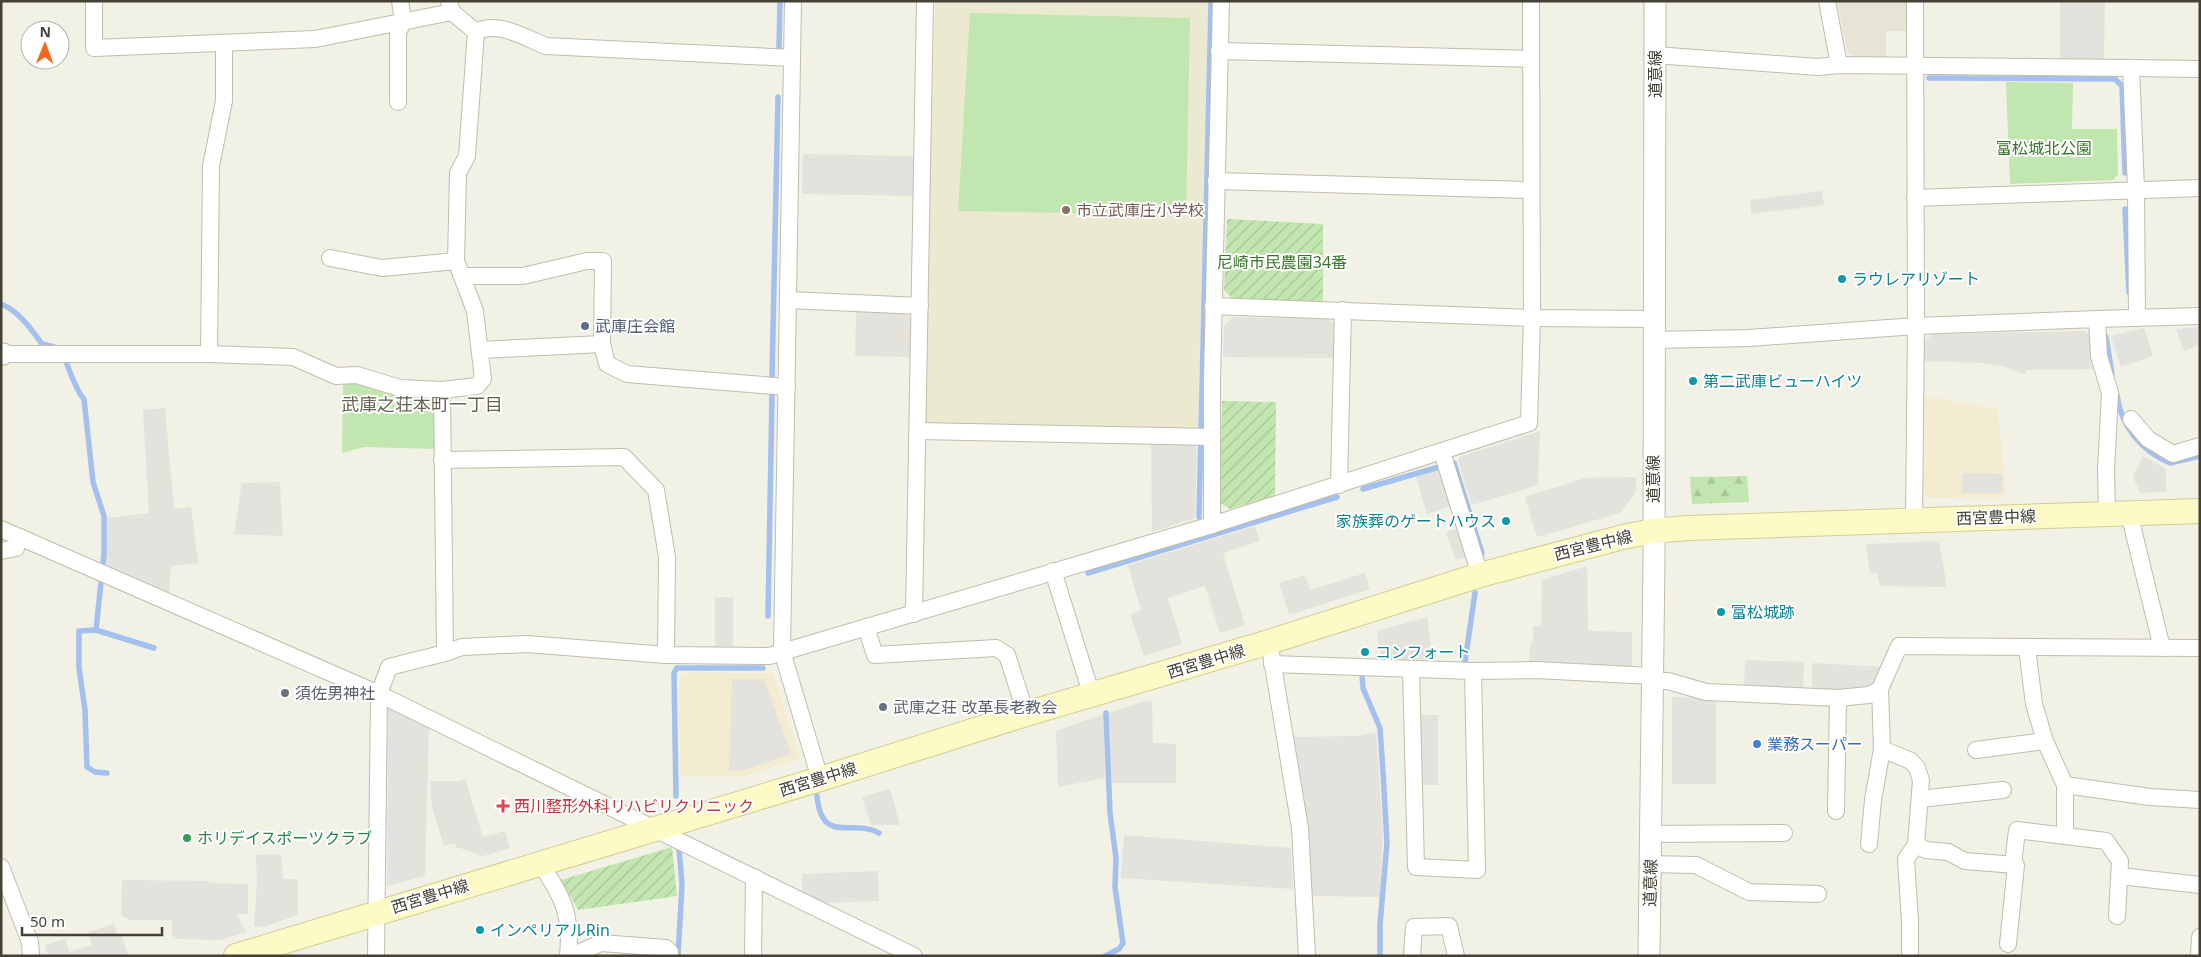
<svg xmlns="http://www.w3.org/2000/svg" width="2201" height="957" font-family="'Noto Sans','Noto Sans JP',sans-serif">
	<defs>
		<pattern id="forest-firs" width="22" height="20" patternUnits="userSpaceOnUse" patternTransform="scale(1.25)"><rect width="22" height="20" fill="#c2e6af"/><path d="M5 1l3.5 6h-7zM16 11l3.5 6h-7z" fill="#a8c697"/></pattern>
		<pattern id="garden-furrows" width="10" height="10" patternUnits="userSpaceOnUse" patternTransform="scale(1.25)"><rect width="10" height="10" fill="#c2e6af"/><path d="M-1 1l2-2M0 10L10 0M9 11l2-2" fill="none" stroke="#a8c697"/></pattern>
	</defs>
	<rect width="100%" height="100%" fill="#f2f1e5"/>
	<path fill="#e6e4d4" d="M1837 1H1908V31H1886V59L1856 58 1847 51Z"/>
	<g fill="#f4ecd1">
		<path d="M1925 396 1998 409 2006 497 1930 498 1924 493Z"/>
		<path d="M683 673H773L800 759 743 777 680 776 679 676Z"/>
	</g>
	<path fill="#ebe9d0" d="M935 1H1208L1198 428 933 426 923 419Z"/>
	<g fill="#c2e6af">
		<path d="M970 13 1190 18 1186 215 958 211Z"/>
		<path d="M2006 82 2073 83 2072 129H2117L2118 174 2113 180 2010 184Z"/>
		<path d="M346 380 392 391 434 398 437 402V449L364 447 342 453 343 383Z"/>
	</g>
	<path fill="url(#forest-firs)" d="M1747 476 1749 502 1692 504 1690 477Z"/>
	<g fill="url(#garden-furrows)">
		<path d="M1227 219 1323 224V303L1234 300 1224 290Z"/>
		<path d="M1222 401 1276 402 1275 496 1230 509 1220 503Z"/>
		<path d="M672 847 677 896 578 910 561 880Z"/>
	</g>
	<g fill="#e3e2dd">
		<path d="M2060 2 2105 3 2104 60 2060 59Z"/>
		<path d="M803 154 914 156 913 196 802 194Z"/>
		<path d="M1822 191 1824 205 1751 214 1750 200Z"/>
		<path d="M856 310 904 311 911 318V357L855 356Z"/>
		<path d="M1233 317 1328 319 1337 326 1336 358 1223 357 1224 325Z"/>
		<path d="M2200 327V345L2184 351 2176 329Z"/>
		<path d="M2144 328 2153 356 2121 367 2111 336Z"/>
		<path d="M2085 331 2092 338 2095 369 2026 370 2025 374 2020 373 2006 367 1982 363 1924 361V343L1932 334Z"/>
		<path d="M165 408 174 509 191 507 198 563 171 566 169 596 106 567 107 518 149 513 143 410Z"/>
		<path d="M1540 431 1538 485 1472 505 1458 461 1459 457Z"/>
		<path d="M1151 443 1197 444 1195 518 1152 532Z"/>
		<path d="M2143 456 2166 469V492L2140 493 2133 477Z"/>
		<path d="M1443 468 1454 505 1427 514 1416 477Z"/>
		<path d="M1962 473 2003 474 2002 493H1962Z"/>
		<path d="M1636 477V492L1620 513 1537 537 1525 497 1585 478Z"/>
		<path d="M280 482 283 536 234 534 242 483Z"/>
		<path d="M1255 526 1260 541 1223 553 1245 625 1220 633 1205 586 1168 598 1182 644 1144 656 1130 614 1141 610 1128 565Z"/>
		<path d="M1461 527 1470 558 1455 559 1446 532Z"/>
		<path d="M1939 541 1947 587 1880 586 1877 573H1870L1866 544Z"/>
		<path d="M1587 566 1588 631 1632 632V670L1529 665 1530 643H1533V626H1541L1542 580Z"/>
		<path d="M1365 573 1370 589 1289 615 1279 583 1305 575 1310 590Z"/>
		<rect x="715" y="597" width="18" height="52"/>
		<path d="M1427 617 1434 665 1382 663 1377 631Z"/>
		<path d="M1745 660 1804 662 1803 691 1744 688Z"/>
		<path d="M1812 663 1886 667 1871 689 1812 691Z"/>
		<path d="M732 679H764L791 754 742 771H729Z"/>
		<path d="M1672 697 1716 698V784H1672Z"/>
		<path d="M1152 701 1153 743 1176 744V783H1112L1109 713 1142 702Z"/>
		<path d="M388 707 429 726 425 876 387 886Z"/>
		<path d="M1104 714 1105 778 1058 787 1056 731Z"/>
		<rect x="1421" y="715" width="17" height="70"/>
		<path d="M1376 732 1383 835 1380 897 1311 896 1293 737 1356 736Z"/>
		<path d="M465 779 483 837 505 831 510 848 480 857 479 854 456 847 455 843 444 846 432 807 430 781H459Z"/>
		<path d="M890 789 900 825H871L862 797Z"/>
		<path d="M1124 835 1291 848 1293 889 1121 878Z"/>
		<path d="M281 854 283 879H298V915L263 927 254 926 257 881 256 855Z"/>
		<path d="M878 871 879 901 821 903 802 894V874Z"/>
		<path d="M122 880 209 881V883L248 884V914H237L246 932 220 940 177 939 172 935V920H130L121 915Z"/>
		<path d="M114 924 118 936H122L128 956H48L45 945 65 939 69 952 92 945 88 932Z"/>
	</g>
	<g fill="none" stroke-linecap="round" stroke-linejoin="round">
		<g stroke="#a3c0ee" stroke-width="5.5">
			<path d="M779 48 780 1"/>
			<path d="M1929 78 2115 79 2122 86 2125 173"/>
			<path d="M2125 209 2129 292"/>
			<path d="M1 304C19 311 31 329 42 344L54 347"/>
			<path d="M2106 337 2112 374"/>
			<path d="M64 356C67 365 78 394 84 399L93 482 104 516V554L96 630 79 631V668L85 710 87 767 95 772 107 773"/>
			<path d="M772 377 778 97"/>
			<path d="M2117 395C2121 426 2141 451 2170 463L2200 456"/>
			<path d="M1454 463 1482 553"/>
			<path d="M1363 489 1439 467"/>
			<path d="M1199 517 1211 1"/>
			<path d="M1088 573 1337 497"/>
			<path d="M768 616 772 395"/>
			<path d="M96 630 154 648"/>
			<path d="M1465 662 1475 593"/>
			<path d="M1362 675 1363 688 1380 728 1383 772 1387 843 1380 924V956"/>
			<path d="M676 796 674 673 677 668H763"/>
			<path d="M817 796C822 846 852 818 879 833"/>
			<path d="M678 956 682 885 679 848"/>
			<path d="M1105 956 1119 949 1123 943 1115 887 1116 858 1110 813 1106 713"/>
		</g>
		<defs>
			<g id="minor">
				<path d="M94 1V48L315 39 452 12"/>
				<path d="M793 1 782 651 820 779"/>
				<path d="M1827 1 1839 65"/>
				<path d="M1915 1 1916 326 2097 319 2099 356 2110 393 2106 469 2107 513"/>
				<path d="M476 32C497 20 526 38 546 46L792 58"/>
				<path d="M1219 51 1531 59"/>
				<path d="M1655 55 1818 67 1839 65 2131 68 2136 189 2137 318"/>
				<path d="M2131 68 2200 69"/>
				<path d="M398 102V33L403 21 400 1"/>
				<path d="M1216 181 1530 190"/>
				<path d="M1915 198 2200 188"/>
				<path d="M330 258 382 268 456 261"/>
				<path d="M463 276H523L587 261H603L602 344 607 364 627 374 787 387"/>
				<path d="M789 300 920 306"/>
				<path d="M1213 306 1532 318 1655 319"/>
				<path d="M2097 319 2200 316"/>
				<path d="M1654 340 1749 338 1916 326 1914 521"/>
				<path d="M480 350 602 344"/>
				<path d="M3 354H209L293 357 336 376 357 375 400 388 442 390"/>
				<path d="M209 354 211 166 224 101V43"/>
				<path d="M2131 419 2148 439 2173 454 2200 446"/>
				<path d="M918 431 1212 437"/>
				<path d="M1442 452 1480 575"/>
				<path d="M442 460 624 457 656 490 667 557 666 655"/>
				<path d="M1339 485 1343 310"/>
				<path d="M2129 513 2162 648"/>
				<path d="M1212 525V380L1221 1"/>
				<path d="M1 529 379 694 914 956"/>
				<path d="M1 551 16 548 20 537"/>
				<path d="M1053 571 1092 696"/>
				<path d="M914 614 925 1"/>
				<path d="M866 627 875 655 996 648 1007 655 1026 714"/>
				<path d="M2027 648 2034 704 2045 741 2065 785V835"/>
				<path d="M445 653 462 647 527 644 666 655 769 656 1212 525 1529 423 1532 318 1531 1"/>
				<path d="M1271 653 1300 828 1307 956"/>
				<path d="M1272 664 1473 671 1536 670 1652 676"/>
				<path d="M1411 669 1416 867 1477 870 1473 671"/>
				<path d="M1652 681H1668L1706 692 1838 698 1869 695 1880 689 1899 646 2200 648"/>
				<path d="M1882 749 1911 761 1917 768 1921 780 1916 845 1906 859 1910 921V956"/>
				<path d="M1976 750 2045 741"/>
				<path d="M2065 785 2150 797 2200 800"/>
				<path d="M1920 799 2003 790"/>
				<path d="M1836 811 1838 698"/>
				<path d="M1651 834 1784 833"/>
				<path d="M1869 844 1873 800 1882 749 1880 689"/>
				<path d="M1916 845 1926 850 1948 852 1965 861 2016 865 2008 944"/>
				<path d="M540 863C563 897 572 915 568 956"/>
				<path d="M1650 864 1696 865 1749 892 1818 894"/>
				<path d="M2013 865 2017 830 2106 841 2120 861 2117 916"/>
				<path d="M1 867 30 942 31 956"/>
				<path d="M2120 876 2200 885"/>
				<path d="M376 956 379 694 389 667 445 653 442 390 477 386 483 379 475 311 456 261 458 173 467 156 476 32 452 12 449 1"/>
				<path d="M571 956 601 943 666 948 670 952V956"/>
				<path d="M753 956 754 877"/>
				<path d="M1412 956 1414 927 1449 926 1456 956"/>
				<path d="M2199 956 2200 937"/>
			</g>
			<g id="tertiary">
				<path d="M1 354H3"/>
				<path d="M1649 956 1654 559 1655 1"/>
			</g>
			<path id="secondary" d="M236 956 820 779 1026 714 1269 642 1480 575 1623 537 1653 531 1688 528 2200 511"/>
		</defs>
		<use href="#minor" stroke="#c0bdab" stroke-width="18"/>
		<use href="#tertiary" stroke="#c0bdab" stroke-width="23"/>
		<use href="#secondary" stroke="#d1cd96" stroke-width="26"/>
		<use href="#minor" stroke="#fff" stroke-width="16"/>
		<use href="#tertiary" stroke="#fff" stroke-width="21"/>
		<use href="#secondary" stroke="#fdfac5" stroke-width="24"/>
	</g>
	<circle fill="#8d6e63" stroke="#fff" stroke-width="2" cx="1066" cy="210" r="5"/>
	<g fill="#0f9aa8" stroke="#fff" stroke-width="2">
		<circle cx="1842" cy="279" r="5"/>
		<circle cx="1693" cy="381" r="5"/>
		<circle cx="1506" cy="521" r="5"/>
		<circle cx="1721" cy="612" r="5"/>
		<circle cx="1365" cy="652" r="5"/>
		<circle cx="480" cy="930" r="5"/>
	</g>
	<circle fill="#5c6f8a" stroke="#fff" stroke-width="2" cx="585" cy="326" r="5"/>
	<g fill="#6b7280" stroke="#fff" stroke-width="2">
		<circle cx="285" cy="693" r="5"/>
		<circle cx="883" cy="707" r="5"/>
	</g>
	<circle fill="#3f7fe0" stroke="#fff" stroke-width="2" cx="1757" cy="744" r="5"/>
	<path fill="#e0444e" stroke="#fff" stroke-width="2" d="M500.5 798.5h5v5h5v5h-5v5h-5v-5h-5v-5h5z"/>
	<circle fill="#2e9e5b" stroke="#fff" stroke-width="2" cx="187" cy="838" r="5"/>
	<g text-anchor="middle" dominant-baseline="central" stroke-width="4" stroke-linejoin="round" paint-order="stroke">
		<g font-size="16" fill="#454235" stroke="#fff">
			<text transform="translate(1655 74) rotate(-90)">道意線</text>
			<text transform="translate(1653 479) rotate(-90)">道意線</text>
			<text transform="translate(1996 517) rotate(-2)">西宮豊中線</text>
			<text transform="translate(1593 545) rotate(-14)">西宮豊中線</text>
			<text transform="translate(1206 661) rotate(-17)">西宮豊中線</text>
			<text transform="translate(818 779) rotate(-17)">西宮豊中線</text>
			<text transform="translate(1650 883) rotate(-89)">道意線</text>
			<text transform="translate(430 896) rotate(-17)">西宮豊中線</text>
		</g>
		<g font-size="16" fill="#38752a" stroke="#fff">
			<text x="2044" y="148">富松城北公園</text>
			<text x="1282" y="262">尼崎市民農園34番</text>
		</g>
		<g font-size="16" fill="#785e54" stroke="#fff" text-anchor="start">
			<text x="1076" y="210">市立武庫庄小学校</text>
		</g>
		<g font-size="16" fill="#0d838f" stroke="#fff" text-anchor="start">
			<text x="1852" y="279">ラウレアリゾート</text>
			<text x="1703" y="381">第二武庫ビューハイツ</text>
			<text x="1496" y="521" text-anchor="end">家族葬のゲートハウス</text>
			<text x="1731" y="612">富松城跡</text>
			<text x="1375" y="652">コンフォート</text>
			<text x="490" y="930">インペリアルRin</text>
		</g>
		<g font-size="16" fill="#4e5e75" stroke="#fff" text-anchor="start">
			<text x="595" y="326">武庫庄会館</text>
		</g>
		<g font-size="16" fill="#5b616d" stroke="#fff" text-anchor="start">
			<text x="295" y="693">須佐男神社</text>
			<text x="893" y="707">武庫之荘 改革長老教会</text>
		</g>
		<g font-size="16" fill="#366cbe" stroke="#fff" text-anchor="start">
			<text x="1767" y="744">業務スーパー</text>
		</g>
		<g font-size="16" fill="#be3a42" stroke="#fff" text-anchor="start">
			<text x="514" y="806">西川整形外科リハビリクリニック</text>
		</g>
		<g font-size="16" fill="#27864d" stroke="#fff" text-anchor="start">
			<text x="197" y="838">ホリデイスポーツクラブ</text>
		</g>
		<g font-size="18" fill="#67624d" stroke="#fff">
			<text x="422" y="404">武庫之荘本町一丁目</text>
		</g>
	</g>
	<rect width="2201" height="957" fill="none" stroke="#454235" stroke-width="5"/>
	<g transform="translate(45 45) rotate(1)"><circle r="24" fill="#ffffff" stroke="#b5b3ae"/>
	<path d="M0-4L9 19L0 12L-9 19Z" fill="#f4661a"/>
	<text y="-8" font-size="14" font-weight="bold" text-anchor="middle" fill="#454235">N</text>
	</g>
	<path d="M22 927v8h140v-8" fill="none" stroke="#454235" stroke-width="2.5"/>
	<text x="30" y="927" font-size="15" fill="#454235" stroke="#ffffff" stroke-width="4" paint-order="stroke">50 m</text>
</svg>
